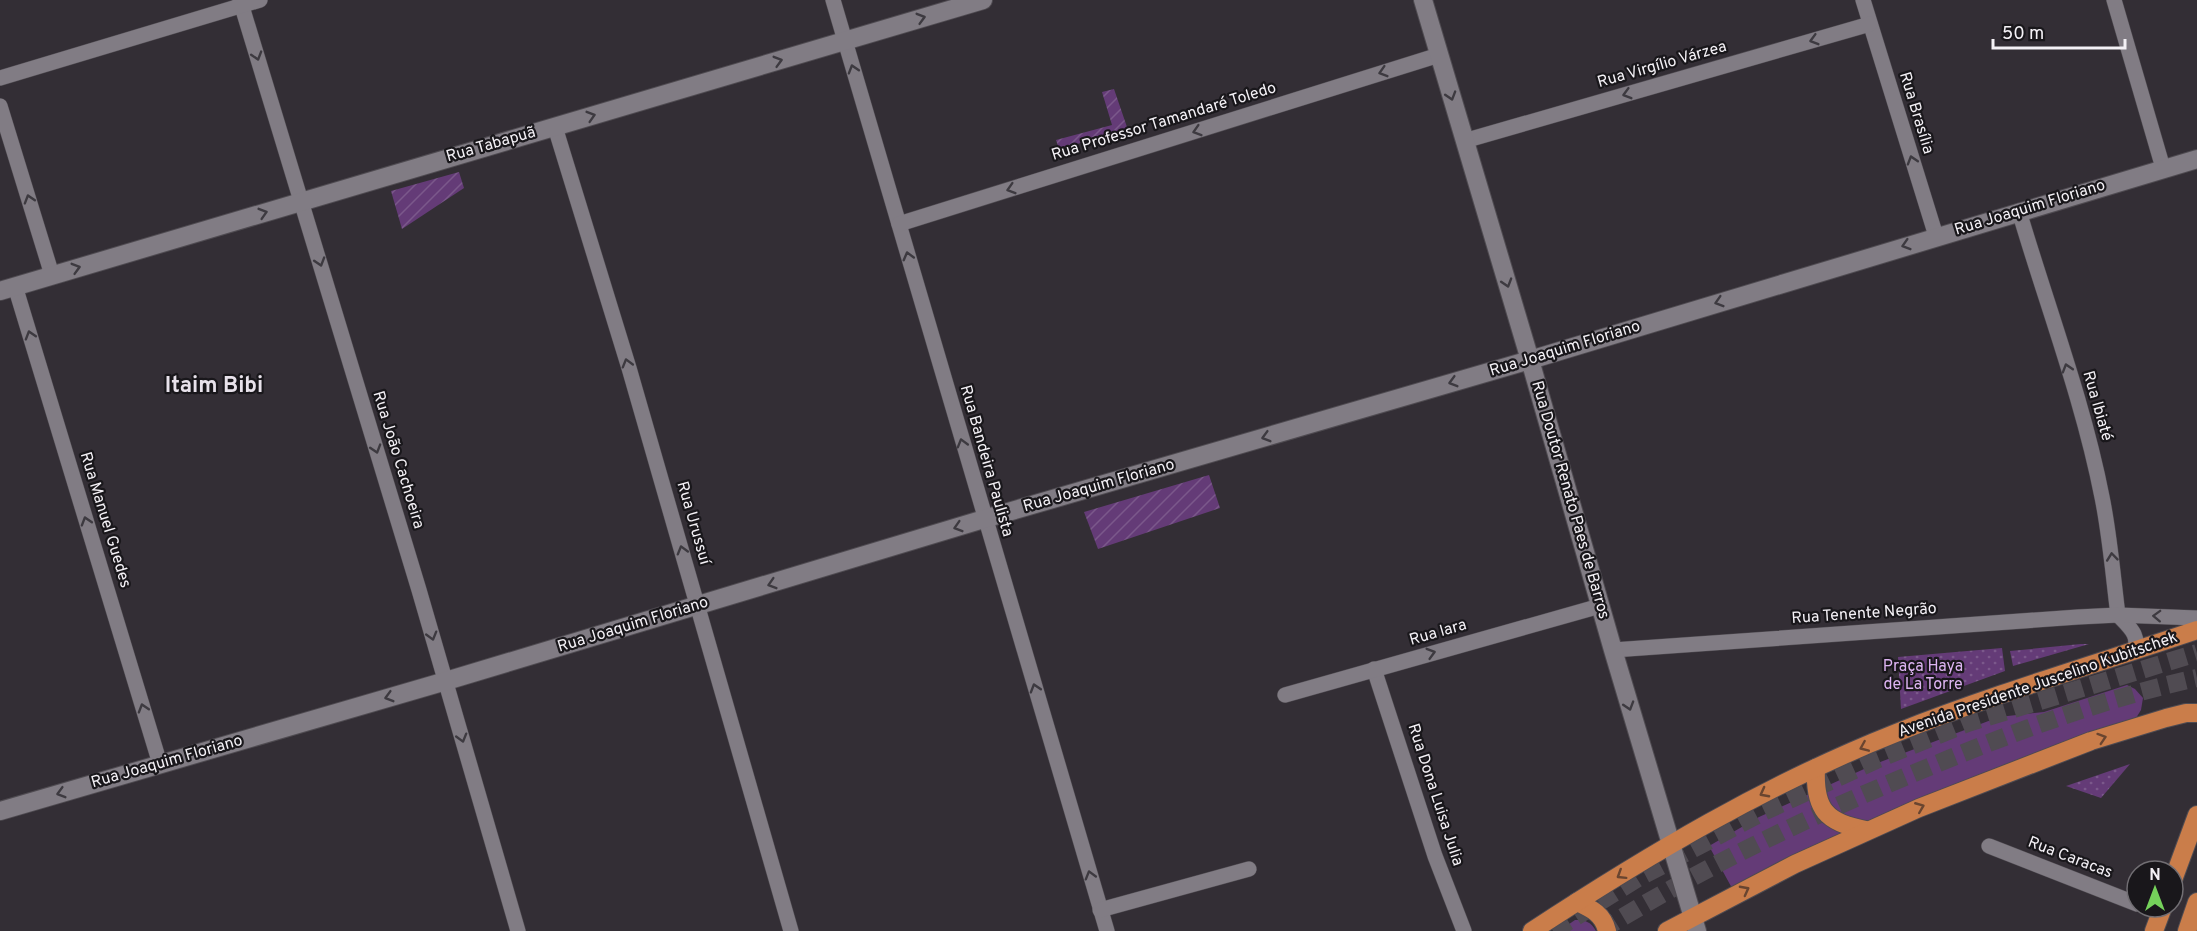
<svg xmlns="http://www.w3.org/2000/svg" width="2197" height="931" font-family="Overpass,sans-serif">
	<defs>
		<pattern id="park-dots" width="8" height="8" patternUnits="userSpaceOnUse" patternTransform="scale(1.5)"><rect width="8" height="8" fill="#643b77"/><path d="M2 2h.1M6 6h.1" fill="none" stroke="#7b588b" stroke-width="1.8" stroke-linecap="round"/></pattern>
		<pattern id="garden-furrows" width="10" height="10" patternUnits="userSpaceOnUse" patternTransform="scale(1.5)"><rect width="10" height="10" fill="#643b77"/><path d="M-1 1l2-2M0 10L10 0M9 11l2-2" fill="none" stroke="#7b588b"/></pattern>
	</defs>
	<rect width="100%" height="100%" fill="#332e35"/>
	<g fill="#643b77">
		<path d="M2127 685 2135 689 2143 698 2141 710 2136 718 1733 890 1709 846 1759 817 1875 764 1999 717 2044 712Z"/>
		<path d="M1575 920C1586 920 1591 922 1596 931H1559Z"/>
	</g>
	<g fill="url(#park-dots)">
		<path d="M2081 644H2089L2013 666 2010 651Z"/>
		<path d="M2002 648 2005 671 1901 709 1898 657Z"/>
		<path d="M2130 764 2101 798 2066 786Z"/>
	</g>
	<g fill="url(#garden-furrows)">
		<path d="M1114 89 1128 130 1059 149 1056 140 1112 125 1102 92Z"/>
		<path d="M459 172 464 188 402 229 391 191Z"/>
		<path d="M1209 475 1220 508 1098 549 1084 512Z"/>
	</g>
	<g fill="none" stroke-linecap="round" stroke-linejoin="round">
		<g stroke="#504b52" stroke-width="18" stroke-dasharray="18 9" stroke-linecap="butt">
			<path d="M1553 931 1638 878 1761 813 1876 760 1968 723 2197 653"/>
			<path d="M1600 931C1704 866 1816 813 1929 767 2016 731 2106 698 2197 678"/>
		</g>
		<defs>
			<g id="street">
				<path d="M240 0 419 590 518 931"/>
				<path d="M833 0 1107 931"/>
				<path d="M1863 0 1936 236"/>
				<path d="M2114 0 2163 168"/>
				<path d="M0 78 260 0"/>
				<path d="M0 106 52 275"/>
				<path d="M555 127 629 368 791 931"/>
				<path d="M1464 141 1870 24"/>
				<path d="M2019 211C2047 306 2083 400 2102 497 2110 536 2113 576 2118 615"/>
				<path d="M899 224 1439 55"/>
				<path d="M15 286 160 764"/>
				<path d="M2118 615C2128 626 2142 636 2133 652"/>
				<path d="M1613 650 2078 617 2118 615 2197 618"/>
				<path d="M1374 669 1435 856 1464 931"/>
				<path d="M1285 695 1600 606"/>
				<path d="M1989 846 2137 904"/>
				<path d="M1100 910 1249 869"/>
			</g>
			<g id="secondary">
				<path d="M1423 0 1530 360 1613 650 1697 931"/>
				<path d="M0 291 983 0"/>
				<path d="M0 811 446 681 984 519 1530 360 2197 159"/>
			</g>
			<g id="primary">
				<path d="M1816 768C1814 809 1826 823 1866 830"/>
				<path d="M2173 880 2197 815"/>
				<path d="M1577 902C1592 909 1603 914 1607 931"/>
				<path d="M1532 931C1648 855 1767 784 1896 733 1994 694 2096 664 2197 630"/>
				<path d="M1667 931 1795 864 1919 808 2091 741 2166 718 2186 713H2197"/>
				<path d="M2154 931 2163 907"/>
				<path d="M2187 931 2197 902"/>
			</g>
		</defs>
		<use href="#street" stroke="#4f4b51" stroke-width="16"/>
		<use href="#secondary" stroke="#4f4b51" stroke-width="20"/>
		<use href="#primary" stroke="#4f4b51" stroke-width="20"/>
		<use href="#street" stroke="#817c84" stroke-width="15"/>
		<use href="#secondary" stroke="#817c84" stroke-width="18"/>
		<use href="#primary" stroke="#ca7d4a" stroke-width="18"/>
	</g>
	<defs><path id="oneway-chevron" d="M-2-3.5L2.5 0L-2 3.5" fill="none" stroke-width="1.6" stroke-linecap="round" stroke-linejoin="round" transform="scale(1.5)"/></defs>
	<g stroke="#3d3a40">
		<use href="#oneway-chevron" transform="translate(921 18) rotate(-16)"/>
		<use href="#oneway-chevron" transform="translate(1814 40) rotate(164)"/>
		<use href="#oneway-chevron" transform="translate(257 56) rotate(73)"/>
		<use href="#oneway-chevron" transform="translate(778 61) rotate(-16)"/>
		<use href="#oneway-chevron" transform="translate(853 69) rotate(-107)"/>
		<use href="#oneway-chevron" transform="translate(1383 72) rotate(163)"/>
		<use href="#oneway-chevron" transform="translate(1627 94) rotate(164)"/>
		<use href="#oneway-chevron" transform="translate(1451 96) rotate(73)"/>
		<use href="#oneway-chevron" transform="translate(591 116) rotate(-17)"/>
		<use href="#oneway-chevron" transform="translate(1197 131) rotate(163)"/>
		<use href="#oneway-chevron" transform="translate(1912 160) rotate(-107)"/>
		<use href="#oneway-chevron" transform="translate(1011 189) rotate(163)"/>
		<use href="#oneway-chevron" transform="translate(29 199) rotate(-107)"/>
		<use href="#oneway-chevron" transform="translate(263 213) rotate(-17)"/>
		<use href="#oneway-chevron" transform="translate(1906 245) rotate(163)"/>
		<use href="#oneway-chevron" transform="translate(908 256) rotate(-105)"/>
		<use href="#oneway-chevron" transform="translate(320 262) rotate(73)"/>
		<use href="#oneway-chevron" transform="translate(76 268) rotate(-16)"/>
		<use href="#oneway-chevron" transform="translate(1507 283) rotate(73)"/>
		<use href="#oneway-chevron" transform="translate(1719 302) rotate(163)"/>
		<use href="#oneway-chevron" transform="translate(30 335) rotate(-107)"/>
		<use href="#oneway-chevron" transform="translate(627 363) rotate(-106)"/>
		<use href="#oneway-chevron" transform="translate(2067 368) rotate(-107)"/>
		<use href="#oneway-chevron" transform="translate(1453 382) rotate(164)"/>
		<use href="#oneway-chevron" transform="translate(1266 437) rotate(164)"/>
		<use href="#oneway-chevron" transform="translate(962 443) rotate(-106)"/>
		<use href="#oneway-chevron" transform="translate(376 449) rotate(73)"/>
		<use href="#oneway-chevron" transform="translate(86 521) rotate(-107)"/>
		<use href="#oneway-chevron" transform="translate(958 527) rotate(163)"/>
		<use href="#oneway-chevron" transform="translate(682 550) rotate(-106)"/>
		<use href="#oneway-chevron" transform="translate(2112 557) rotate(-96)"/>
		<use href="#oneway-chevron" transform="translate(772 584) rotate(163)"/>
		<use href="#oneway-chevron" transform="translate(2157 616) rotate(-178)"/>
		<use href="#oneway-chevron" transform="translate(432 636) rotate(74)"/>
		<use href="#oneway-chevron" transform="translate(1431 653) rotate(-16)"/>
		<use href="#oneway-chevron" transform="translate(1035 688) rotate(-107)"/>
		<use href="#oneway-chevron" transform="translate(389 697) rotate(164)"/>
		<use href="#oneway-chevron" transform="translate(1629 706) rotate(73)"/>
		<use href="#oneway-chevron" transform="translate(143 708) rotate(-107)"/>
		<use href="#oneway-chevron" transform="translate(462 738) rotate(74)"/>
		<use href="#oneway-chevron" transform="translate(61 793) rotate(164)"/>
		<use href="#oneway-chevron" transform="translate(1090 875) rotate(-106)"/>
	</g>
	<g stroke="#694530">
		<use href="#oneway-chevron" transform="translate(2102 738) rotate(-18)"/>
		<use href="#oneway-chevron" transform="translate(1864 747) rotate(157)"/>
		<use href="#oneway-chevron" transform="translate(1764 793) rotate(152)"/>
		<use href="#oneway-chevron" transform="translate(1920 807) rotate(-22)"/>
		<use href="#oneway-chevron" transform="translate(1621 875) rotate(148)"/>
		<use href="#oneway-chevron" transform="translate(1745 890) rotate(-28)"/>
	</g>
	<g text-anchor="middle" dominant-baseline="central" stroke-width="4.5" stroke-linejoin="round" paint-order="stroke">
		<g font-size="16" fill="#f4f1f6" stroke="#19171b">
			<text transform="translate(1662 65) rotate(-16)">Rua Virgílio Várzea</text>
			<text transform="translate(1916 113) rotate(73)">Rua Brasília</text>
			<text transform="translate(1164 122) rotate(-17)">Rua Professor Tamandaré Toledo</text>
			<text transform="translate(491 145) rotate(-16)">Rua Tabapuã</text>
			<text transform="translate(2030 208) rotate(-17)">Rua Joaquim Floriano</text>
			<text transform="translate(1565 349) rotate(-17)">Rua Joaquim Floriano</text>
			<text transform="translate(2097 406) rotate(74)">Rua Ibiaté</text>
			<text transform="translate(398 460) rotate(73)">Rua João Cachoeira</text>
			<text transform="translate(986 461) rotate(74)">Rua Bandeira Paulista</text>
			<text transform="translate(1099 486) rotate(-16)">Rua Joaquim Floriano</text>
			<text transform="translate(1570 500) rotate(74)">Rua Doutor Renato Paes de Barros</text>
			<text transform="translate(105 520) rotate(73)">Rua Manuel Guedes</text>
			<text transform="translate(693 523) rotate(74)">Rua Urussuí</text>
			<text transform="translate(1864 614) rotate(-4)">Rua Tenente Negrão</text>
			<text transform="translate(633 625) rotate(-17)">Rua Joaquim Floriano</text>
			<text transform="translate(1438 633) rotate(-16)">Rua Iara</text>
			<text transform="translate(2038 685) rotate(-19)">Avenida Presidente Juscelino Kubitschek</text>
			<text transform="translate(167 762) rotate(-16)">Rua Joaquim Floriano</text>
			<text transform="translate(1435 795) rotate(72)">Rua Dona Luisa Julia</text>
			<text transform="translate(2070 858) rotate(21)">Rua Caracas</text>
		</g>
		<g font-size="16" fill="#ddb4f2" stroke="#19171b">
			<text x="1923" y="667">Praça Haya<tspan x="1923" dy="18">de La Torre</tspan></text>
		</g>
		<g font-size="22" font-weight="bold" fill="#e8e2eb" stroke="#19171b">
			<text x="214" y="386">Itaim Bibi</text>
		</g>
	</g>
	<g transform="translate(2155 889)"><circle r="28" fill="#19171b" stroke="#716e73" stroke-width="1.5"/>
	<path d="M0-4.5L10 22L0 15L-10 22Z" fill="#75d25b"/>
	<text y="-9" font-size="16" font-weight="bold" text-anchor="middle" fill="#f4f1f6">N</text>
	</g>
	<path d="M1993 39v9h132v-9" fill="none" stroke="#f4f1f6" stroke-width="3"/>
	<text x="2002" y="39" font-size="18" fill="#f4f1f6" stroke="#19171b" stroke-width="4.5" paint-order="stroke">50 m</text>
</svg>
